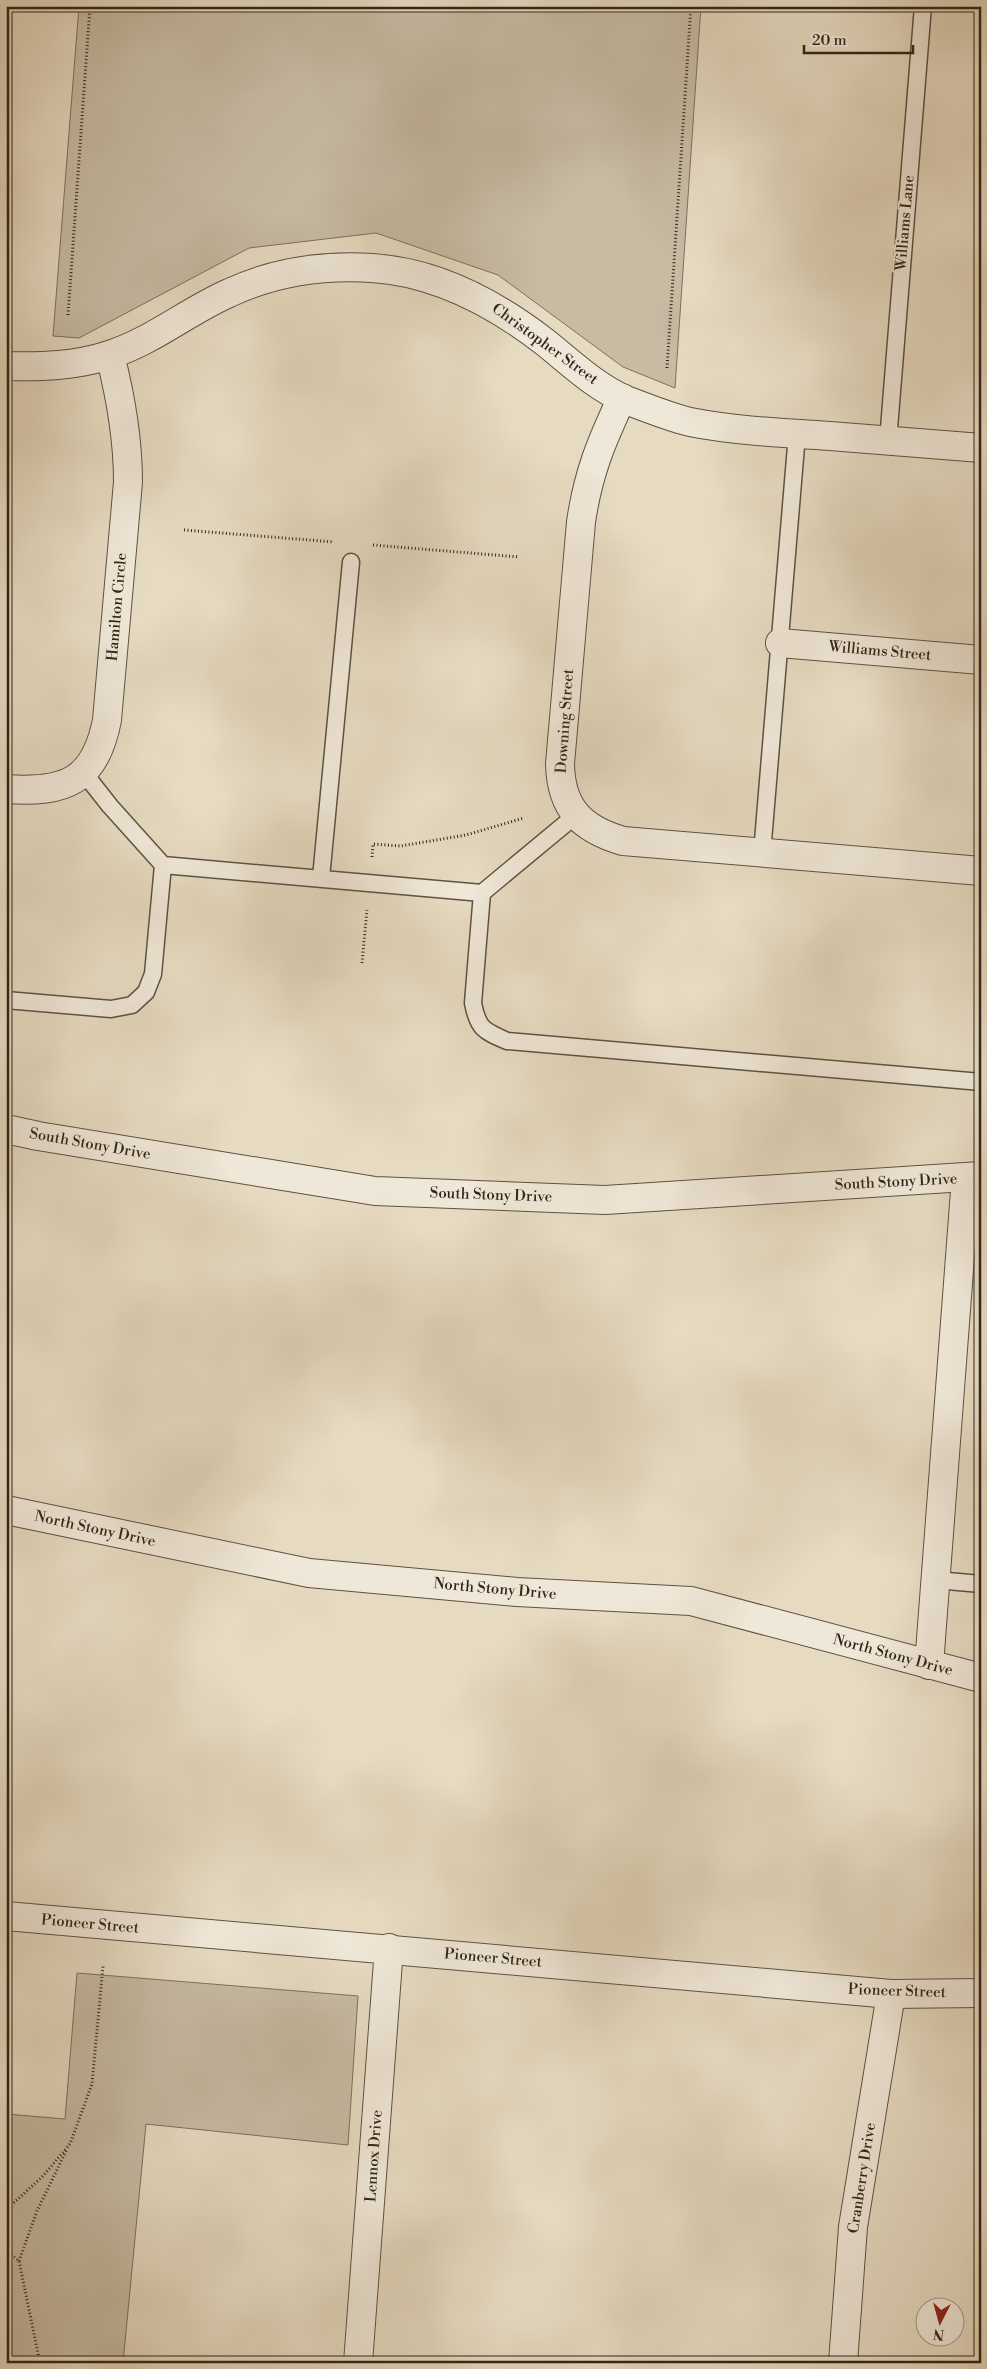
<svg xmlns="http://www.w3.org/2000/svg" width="987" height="2369" font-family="'Libre Bodoni',serif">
	<rect width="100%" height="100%" fill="#e6dac1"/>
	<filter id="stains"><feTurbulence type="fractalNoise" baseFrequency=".004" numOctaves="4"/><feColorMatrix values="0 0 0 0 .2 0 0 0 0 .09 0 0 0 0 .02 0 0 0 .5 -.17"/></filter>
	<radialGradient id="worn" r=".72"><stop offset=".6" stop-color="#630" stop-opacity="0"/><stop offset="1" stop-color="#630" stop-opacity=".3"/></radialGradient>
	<g fill="#c7bba4" stroke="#7c705e">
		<path d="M79 6H701L675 388 623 367 498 275 376 233 249 248 79 338 53 336Z"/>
		<path d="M77 1973 358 1996 348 2145 146 2124 123 2363H6V2114L65 2119Z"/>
	</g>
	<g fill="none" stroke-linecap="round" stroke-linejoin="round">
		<defs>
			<g id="lane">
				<path d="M888 441 923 6"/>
				<path d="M84 773 110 806 163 865 482 893 576 815"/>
				<path d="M762 853 797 434"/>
				<path d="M321 878 351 562"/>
				<path d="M482 893 473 1003C478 1029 484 1031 507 1041L981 1082"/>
				<path d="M6 1000 111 1009 132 1005 146 992 153 974 163 865"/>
				<path d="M936 1580 981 1584"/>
			</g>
			<g id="street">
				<path d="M6 366C41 367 76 366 109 355 153 341 188 311 229 293 274 272 323 265 372 268 436 272 496 304 546 343 571 363 596 387 626 400 647 408 669 417 690 422 736 431 784 433 830 436 880 440 931 444 981 448"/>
				<path d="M622 398C601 442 588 474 581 522L560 764C561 809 582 829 623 841L981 871"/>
				<path d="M780 643 981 660"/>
				<path d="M6 789C65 793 95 782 107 720L128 482C128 438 121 398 110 355"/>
				<path d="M6 1129 38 1136 375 1191 605 1200 981 1176"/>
				<path d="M6 1510 309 1573 517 1592 691 1601 981 1678"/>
				<path d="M929 1665 966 1178"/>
				<path d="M6 1916 891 1994 981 1993"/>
				<path d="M358 2363 389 1948"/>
				<path d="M843 2363 853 2227 891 1994"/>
			</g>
		</defs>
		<use href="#lane" stroke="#5e5242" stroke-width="19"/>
		<use href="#street" stroke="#5e5242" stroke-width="30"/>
		<g stroke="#312518" stroke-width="3" stroke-dasharray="1 2.5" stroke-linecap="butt">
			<path d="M68 315 90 6"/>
			<path d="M667 368 691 6"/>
			<path d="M184 530 334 542"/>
			<path d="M373 545 519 557"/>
			<path d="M372 857 373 844 401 846 466 835 524 818"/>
			<path d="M362 963 367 910"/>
			<path d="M6 2210 43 2176 70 2144 92 2084 103 1966"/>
			<path d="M6 2250 19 2261 40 2363"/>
			<path d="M19 2261 37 2211 67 2149"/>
		</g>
		<use href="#lane" stroke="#efe7d7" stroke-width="16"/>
		<use href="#street" stroke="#efe7d7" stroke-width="28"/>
	</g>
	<g text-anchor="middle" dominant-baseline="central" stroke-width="4" stroke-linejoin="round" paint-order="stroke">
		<g font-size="15" fill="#312518" stroke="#efe7d7">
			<text transform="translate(905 223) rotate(-85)">Williams Lane</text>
			<text transform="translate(545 344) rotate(36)">Christopher Street</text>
			<text transform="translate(117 607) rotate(-85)">Hamilton Circle</text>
			<text transform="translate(880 651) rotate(5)">Williams Street</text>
			<text transform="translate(565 721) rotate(-86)">Downing Street</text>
			<text transform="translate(90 1144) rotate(10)">South Stony Drive</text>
			<text transform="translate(896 1182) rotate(-3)">South Stony Drive</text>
			<text transform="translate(491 1195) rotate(2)">South Stony Drive</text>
			<text transform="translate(95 1529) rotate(12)">North Stony Drive</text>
			<text transform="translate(495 1589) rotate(5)">North Stony Drive</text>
			<text transform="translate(893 1655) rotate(15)">North Stony Drive</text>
			<text transform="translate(90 1924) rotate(5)">Pioneer Street</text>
			<text transform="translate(493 1958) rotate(5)">Pioneer Street</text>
			<text transform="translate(897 1991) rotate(2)">Pioneer Street</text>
			<text transform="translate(374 2156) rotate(-86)">Lennox Drive</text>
			<text transform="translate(862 2178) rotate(-81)">Cranberry Drive</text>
		</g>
	</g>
	<rect width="987" height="2369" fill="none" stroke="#e6dac1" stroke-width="25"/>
	<rect x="8" y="8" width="972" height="2354" fill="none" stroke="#312518" stroke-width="2.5"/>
	<rect x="12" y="12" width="962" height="2344" fill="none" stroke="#312518"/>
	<g transform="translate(940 2322) rotate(186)"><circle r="24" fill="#efe7d7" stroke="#a3998b"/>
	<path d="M0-4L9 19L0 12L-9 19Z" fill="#8f2418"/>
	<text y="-8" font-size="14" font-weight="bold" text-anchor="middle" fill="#312518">N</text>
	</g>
	<path d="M804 45v8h109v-8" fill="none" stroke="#312518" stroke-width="2.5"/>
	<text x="812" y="45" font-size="15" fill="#312518" stroke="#efe7d7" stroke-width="4" paint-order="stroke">20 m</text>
	<rect width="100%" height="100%" filter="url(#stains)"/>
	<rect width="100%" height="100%" fill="url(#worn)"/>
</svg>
